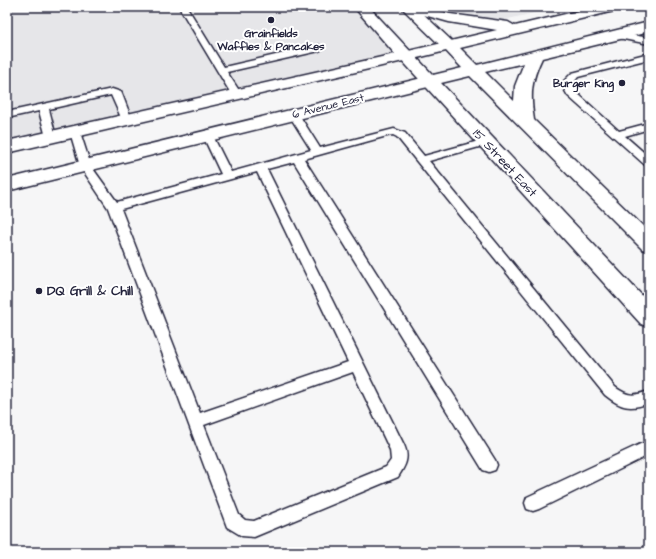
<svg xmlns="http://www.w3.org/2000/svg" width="656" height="559" font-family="'Architects Daughter',sans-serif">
	<rect width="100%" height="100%" fill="#f6f6f7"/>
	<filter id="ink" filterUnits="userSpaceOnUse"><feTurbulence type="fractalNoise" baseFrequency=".025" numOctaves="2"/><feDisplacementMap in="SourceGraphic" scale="8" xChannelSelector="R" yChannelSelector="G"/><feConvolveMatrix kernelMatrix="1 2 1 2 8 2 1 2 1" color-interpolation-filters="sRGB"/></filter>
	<g filter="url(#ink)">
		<g fill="#e6e6e9">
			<path d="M7 7H360L406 56 7 148Z"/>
			<path d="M442 7H559L496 22 449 10Z"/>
		</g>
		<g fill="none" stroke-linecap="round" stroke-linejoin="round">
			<defs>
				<g id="lane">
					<path d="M179 7H187L224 67 319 45 324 48 319 51 227 72 242 95 237 98 233 97Z"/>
					<path d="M616 32 649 38V44L613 37 611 35 613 33Z"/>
					<path d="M649 53V59L578 77 574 82V89L576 92 619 131 649 123V129L625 136 649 157V167L645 165 568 96 564 89V81L572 73Z"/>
					<path d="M112 89 121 92 122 94 132 120 131 122H123L111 95 49 109 56 137 51 140 46 137 39 111 7 118V112Z"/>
					<path d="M294 112 298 113 320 148 394 129 405 133 424 156 486 139 490 140 491 142 490 144 429 161 615 387C629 397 633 396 649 391V403C630 410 621 408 605 395L397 137 393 135 387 136 304 159 495 460 497 465 495 470 489 472 483 470 294 162 267 169 404 445C410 458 405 466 398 477L254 537 242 536 227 527 108 208 80 166 70 132 75 129 80 132 91 166 117 202 221 174 203 136 204 134H212L231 172 311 150 289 115ZM257 172 348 362 200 413 121 209ZM353 372 390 450 391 460 386 467 254 521 245 520 239 515 204 425Z"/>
					<path d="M649 440V455L539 509 533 511 527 509 525 503 527 497Z"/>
				</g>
				<g id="secondary">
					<path d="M354 7H369L412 53 414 56 412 59 7 153V141L395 54Z"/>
					<path d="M401 7H416L454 43 457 46 454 49 449 51 444 49Z"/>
					<path d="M430 76 436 77 438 81 436 85 7 191V179Z"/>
				</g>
				<path id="primary" d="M404 7H427L450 14 508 22 515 26 595 7H620L618 10 460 48 477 65 649 22V32L542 58C531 81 530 94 534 120L649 232V251L642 249 470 76 441 83 649 303V327L641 324 398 56 400 53 497 30 449 22 406 10ZM446 51 462 68 433 75 417 58ZM524 63 515 86 514 101 485 72Z"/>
			</defs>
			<use href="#lane" stroke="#22223b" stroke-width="3"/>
			<use href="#secondary" stroke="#22223b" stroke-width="3"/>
			<use href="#primary" stroke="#22223b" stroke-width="3"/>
			<use href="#lane" fill="#fff" fill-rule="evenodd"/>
			<use href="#secondary" fill="#fff" fill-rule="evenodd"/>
			<use href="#primary" fill="#fff" fill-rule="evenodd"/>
		</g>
	</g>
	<g fill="#22223b" stroke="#fff" stroke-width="1.5">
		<circle cx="271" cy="20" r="4"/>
		<circle cx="622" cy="83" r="4"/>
		<circle cx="39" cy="291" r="4"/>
	</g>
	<g text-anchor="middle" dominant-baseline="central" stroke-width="4" stroke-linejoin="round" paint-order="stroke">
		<g font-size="11" font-weight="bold" fill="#22223b" stroke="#fff">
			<text x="271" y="33">Grainfields<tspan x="271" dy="13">Waffles &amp; Pancakes</tspan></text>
			<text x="614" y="83" text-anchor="end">Burger King</text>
		</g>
		<g font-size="11" fill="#22223b" stroke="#fff">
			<text transform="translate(328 106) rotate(-14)">6 Avenue East</text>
		</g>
		<g font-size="13" fill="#22223b" stroke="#fff">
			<text transform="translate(505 163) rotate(47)">15 Street East</text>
		</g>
		<g font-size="13" font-weight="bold" fill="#22223b" stroke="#fff" text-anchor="start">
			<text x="47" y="291">DQ Grill &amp; Chill</text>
		</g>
	</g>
	<rect width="656" height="559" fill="none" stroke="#fff" stroke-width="24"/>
	<rect x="12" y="12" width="632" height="535" fill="none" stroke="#22223b" stroke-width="1.5" filter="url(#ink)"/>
</svg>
